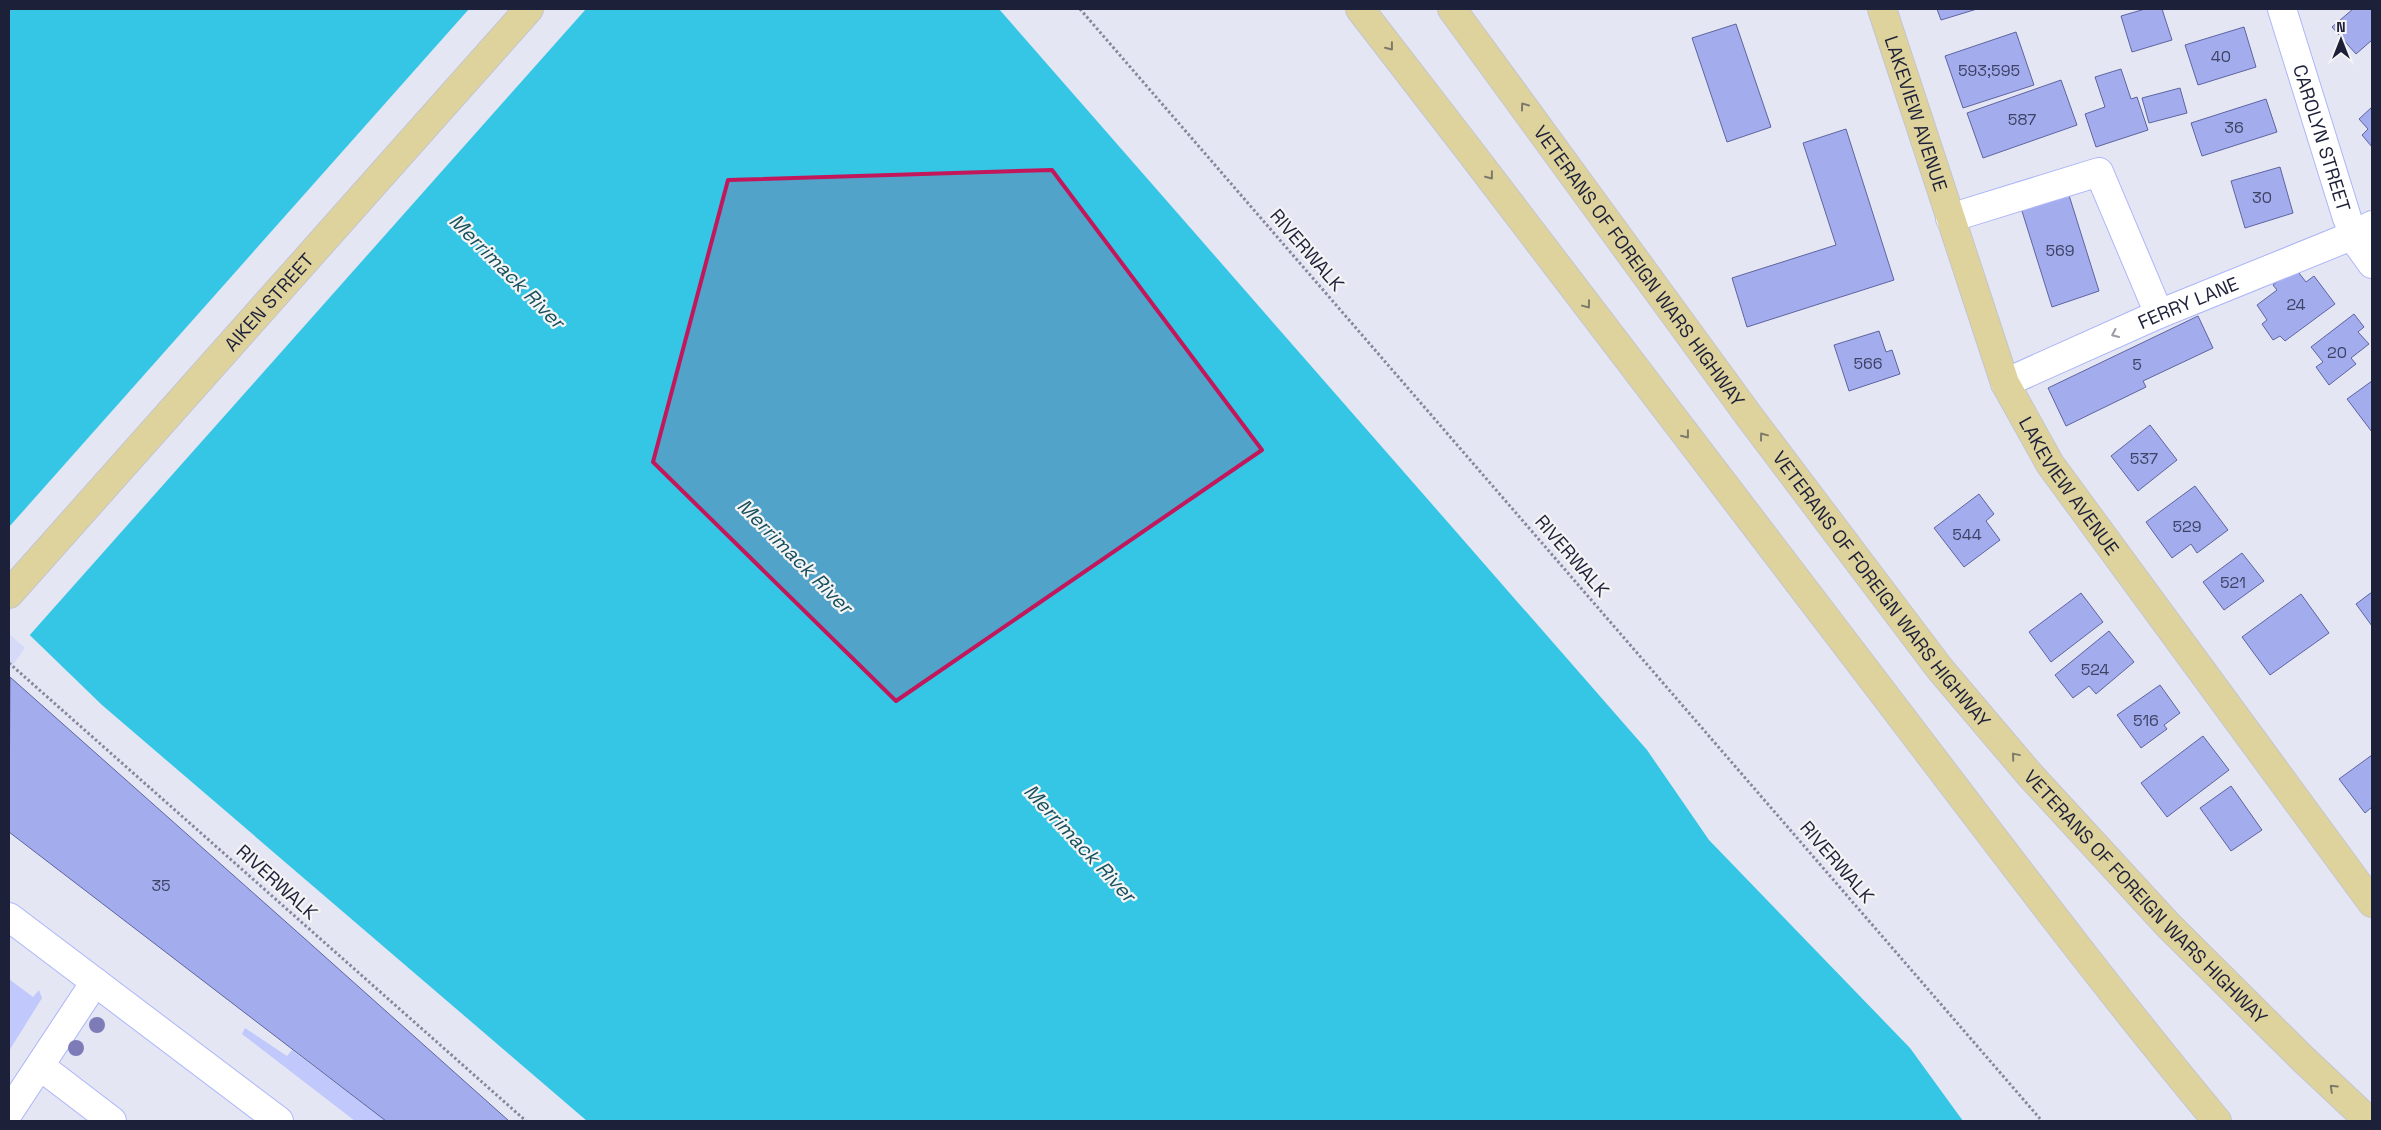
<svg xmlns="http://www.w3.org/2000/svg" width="2381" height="1130" font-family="'Space Grotesk',sans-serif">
	<rect width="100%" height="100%" fill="#e4e6f4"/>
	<path fill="#d4daf8" d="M9 634 25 648 9 670Z"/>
	<g fill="#c1c9fc">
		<path d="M9 979 33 997 39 990 42 998 9 1051Z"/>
		<path d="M245 1028 287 1056 292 1050 386 1121H355L242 1034Z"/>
	</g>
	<path fill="#35c6e6" d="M9 9H999L1647 750 1709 840 1910 1048 1963 1121H587L102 705 9 615Z"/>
	<path fill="#e4e6f4" d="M469 9H586L28 637 9 619V527Z"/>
	<g fill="#a3adee" stroke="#5d64a0">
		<path d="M1937 9H1977L1941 20Z"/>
		<path d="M2145 9H2162L2172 40 2132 52 2121 16Z"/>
		<path d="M2353 9H2372V40L2356 54 2332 27Z"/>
		<path d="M1736 24 1771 127 1727 142 1692 38Z"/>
		<path d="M2244 27 2256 67 2198 85 2185 45Z"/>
		<path d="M2016 32 2034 85 1963 108 1945 56Z"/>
		<path d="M2121 69 2131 99 2137 97 2148 130 2096 147 2085 114 2105 107 2095 77Z"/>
		<path d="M2061 80 2077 125 1983 158 1967 113Z"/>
		<path d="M2180 88 2187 113 2149 123 2142 98Z"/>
		<path d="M2266 99 2277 132 2202 156 2191 123Z"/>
		<path d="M2372 107V147L2362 135 2368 129 2359 119Z"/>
		<path d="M1846 129 1894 280 1747 327 1732 278 1836 245 1803 143Z"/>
		<path d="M2280 167 2293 213 2245 228 2231 181Z"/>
		<path d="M2068 192 2099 291 2052 307 2021 208Z"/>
		<path d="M2295 268 2306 282 2314 276 2335 304 2285 341 2280 336 2273 340 2262 324 2267 320 2257 305 2277 290 2273 285Z"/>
		<path d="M2354 314 2364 327 2358 332 2369 344 2351 358 2356 364 2329 385 2316 367 2323 362 2311 347Z"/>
		<path d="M2198 316 2213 348 2143 381 2146 387 2066 426 2048 388Z"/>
		<path d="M1879 331 1886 352 1892 350 1900 374 1849 391 1834 345Z"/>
		<path d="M2372 381V432L2347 399Z"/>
		<path d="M2150 425 2177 460 2138 491 2111 456Z"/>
		<path d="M2195 486 2228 530 2197 553 2191 544 2172 558 2146 522Z"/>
		<path d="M1979 494 1994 514 1986 521 2000 540 1964 567 1934 528Z"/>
		<path d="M2242 553 2264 581 2224 610 2203 582Z"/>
		<path d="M2372 592V626L2356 604Z"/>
		<path d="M2081 593 2103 622 2051 662 2029 632Z"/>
		<path d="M2301 594 2329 633 2270 675 2242 637Z"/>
		<path d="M2109 631 2134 662 2096 694 2089 686 2073 698 2055 675Z"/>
		<path d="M10 677 304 938 509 1121H386L9 832Z"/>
		<path d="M2160 685 2180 713 2164 725 2167 729 2141 748 2117 715Z"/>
		<path d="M2203 736 2229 770 2167 817 2141 783Z"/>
		<path d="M2372 755V807L2365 813 2339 779Z"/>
		<path d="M2231 786 2262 830 2231 851 2200 808Z"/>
	</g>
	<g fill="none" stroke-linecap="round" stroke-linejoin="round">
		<defs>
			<g id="minor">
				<path id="s1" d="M2282 9 2347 218 2359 246 2372 264"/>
				<path d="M1950 218 2099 172 2159 314"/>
				<path id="s2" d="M2005 383 2159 314 2354 235 2372 225"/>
				<path d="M9 917 279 1121"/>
				<path d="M40 1066 112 1121"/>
				<path d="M9 1112 95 982"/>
			</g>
			<g id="major">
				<path d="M1360 9C1533 232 1704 457 1874 681 1987 829 2098 978 2217 1121"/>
				<path id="s3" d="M1452 9 1749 416 1940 669 2030 775 2168 925 2302 1058 2369 1121"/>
				<path id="s4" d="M1882 9 2005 383 2050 464 2372 903"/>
				<path id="s5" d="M9 594 529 9"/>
			</g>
		</defs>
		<use href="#minor" stroke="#acb6f8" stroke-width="30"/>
		<use href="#major" stroke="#c4c5cc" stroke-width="30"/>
		<g stroke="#85879b" stroke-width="3" stroke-dasharray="2.5 2.5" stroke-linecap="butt">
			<path d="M1080 9 2042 1121"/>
			<path d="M9 663 526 1121"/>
		</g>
		<use href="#minor" stroke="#fff" stroke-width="28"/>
		<use href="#major" stroke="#dfd39d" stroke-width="28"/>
	</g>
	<g fill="#7e7cb8">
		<circle cx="97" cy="1025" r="8"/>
		<circle cx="76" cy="1048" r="8"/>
	</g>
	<defs><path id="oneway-chevron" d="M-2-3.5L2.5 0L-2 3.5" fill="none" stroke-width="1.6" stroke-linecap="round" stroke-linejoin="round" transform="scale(1.25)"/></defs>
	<g stroke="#7e7a6b">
		<use href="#oneway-chevron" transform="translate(1390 47) rotate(52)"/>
		<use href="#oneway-chevron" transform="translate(1524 106) rotate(-126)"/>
		<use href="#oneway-chevron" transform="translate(1490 176) rotate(52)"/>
		<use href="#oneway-chevron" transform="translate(1587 305) rotate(53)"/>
		<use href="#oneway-chevron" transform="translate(1686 435) rotate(52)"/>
		<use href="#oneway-chevron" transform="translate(1763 436) rotate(-127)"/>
		<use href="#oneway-chevron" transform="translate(2015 756) rotate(-130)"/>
		<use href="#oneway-chevron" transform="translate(2333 1088) rotate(-137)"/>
	</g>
	<use stroke="#999ba6" href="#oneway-chevron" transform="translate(2115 334) rotate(156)"/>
	<path fill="#c2185b" fill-opacity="0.2" stroke="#c2185b" stroke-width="4" stroke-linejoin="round" d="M1052 170 1262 450 896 701 653 462 728 180Z"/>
	<g text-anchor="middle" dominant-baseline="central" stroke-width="4.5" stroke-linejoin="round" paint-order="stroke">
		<g font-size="16" fill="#3e4366">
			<text x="2221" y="56">40</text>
			<text x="1989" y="70">593;595</text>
			<text x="2022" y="119">587</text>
			<text x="2234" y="127">36</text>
			<text x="2262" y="197">30</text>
			<text x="2060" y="250">569</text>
			<text x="2296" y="304">24</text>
			<text x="2337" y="352">20</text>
			<text x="1868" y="363">566</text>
			<text x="2137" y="364">5</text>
			<text x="2144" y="458">537</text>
			<text x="2187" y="526">529</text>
			<text x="1967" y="534">544</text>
			<text x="2233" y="582">521</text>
			<text x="2095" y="669">524</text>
			<text x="2146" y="720">516</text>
			<text x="161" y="885">35</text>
		</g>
		<g font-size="19" fill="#1d2039" stroke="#f4f4f4">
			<text stroke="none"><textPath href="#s4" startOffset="110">LAKEVIEW AVENUE</textPath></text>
			<text stroke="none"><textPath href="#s1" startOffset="135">CAROLYN STREET</textPath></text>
			<text transform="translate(1307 250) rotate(49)">RIVERWALK</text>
			<text stroke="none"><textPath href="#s3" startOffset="318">VETERANS OF FOREIGN WARS HIGHWAY</textPath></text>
			<text stroke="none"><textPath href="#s5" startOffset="391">AIKEN STREET</textPath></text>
			<text stroke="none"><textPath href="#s2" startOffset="200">FERRY LANE</textPath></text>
			<text stroke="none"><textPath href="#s4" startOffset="515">LAKEVIEW AVENUE</textPath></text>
			<text transform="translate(1572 556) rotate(49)">RIVERWALK</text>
			<text stroke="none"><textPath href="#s3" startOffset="722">VETERANS OF FOREIGN WARS HIGHWAY</textPath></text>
			<text transform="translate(1837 862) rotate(49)">RIVERWALK</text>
			<text transform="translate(277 882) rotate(42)">RIVERWALK</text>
			<text stroke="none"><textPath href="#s3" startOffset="1128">VETERANS OF FOREIGN WARS HIGHWAY</textPath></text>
		</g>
		<g font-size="20" font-style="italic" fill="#16505e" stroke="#f4f4f4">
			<text transform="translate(507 271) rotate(45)">Merrimack River</text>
			<text transform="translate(795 556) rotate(45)">Merrimack River</text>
			<text transform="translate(1080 843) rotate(47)">Merrimack River</text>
		</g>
	</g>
	<rect width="2381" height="1130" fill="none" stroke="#1d2039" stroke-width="20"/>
	<g transform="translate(2341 40)" stroke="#f4f4f4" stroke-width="4" paint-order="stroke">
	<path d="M0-4L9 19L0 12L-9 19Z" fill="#1d2039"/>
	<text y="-8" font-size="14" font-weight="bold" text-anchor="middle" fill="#1d2039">N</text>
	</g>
</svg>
